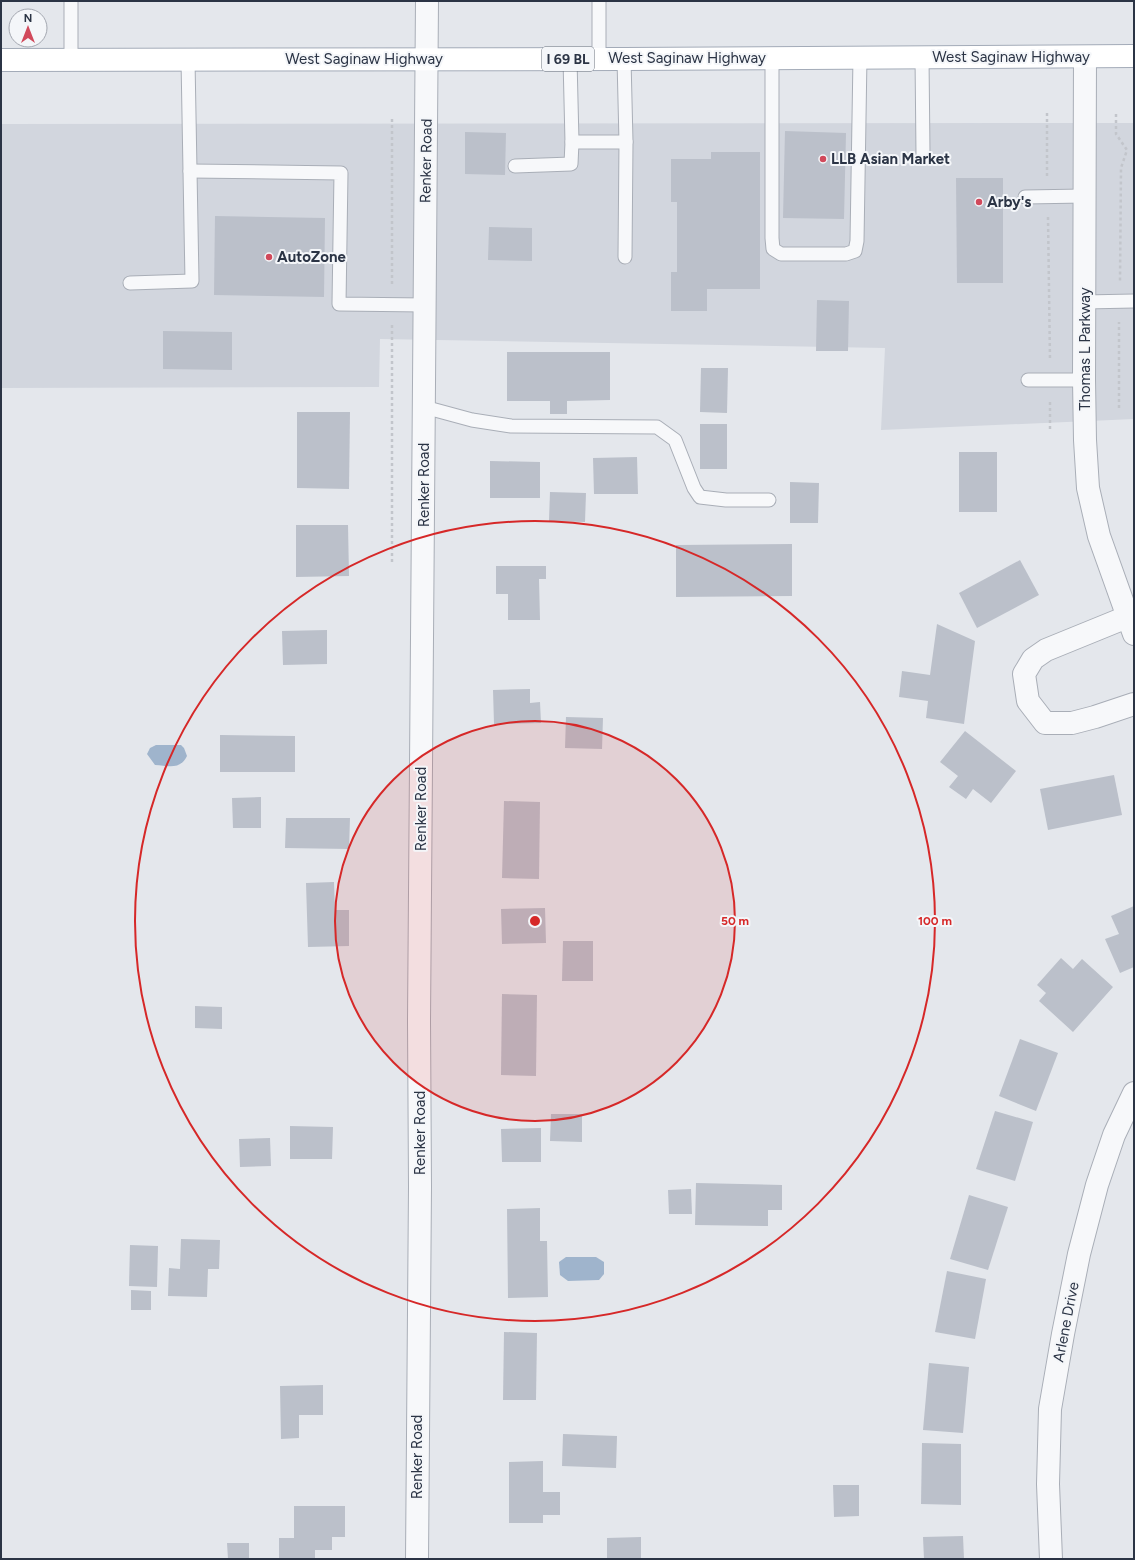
<svg xmlns="http://www.w3.org/2000/svg" width="1135" height="1560" font-family="Figtree,sans-serif">
	<rect width="100%" height="100%" fill="#e4e7ec"/>
	<path fill="#d2d6de" d="M1134 123V419L881 430 885 348 380 339 379 387 1 388V124Z"/>
	<g fill="#9fb4cc">
		<path d="M156 745H181L184 748 187 756C180 770 169 766 155 765L147 754 150 748Z"/>
		<path d="M566 1257H596L604 1262V1274L599 1280 568 1281 560 1275 559 1262Z"/>
	</g>
	<g fill="#bbc0ca">
		<path d="M785 131 846 133 844 219 783 218Z"/>
		<path d="M465 132 506 133 505 175 465 174Z"/>
		<path d="M711 152H760V289H707V311H671V272H677V202H671V159H711Z"/>
		<path d="M956 178H1003V283H957Z"/>
		<path d="M215 216 325 218 324 297 214 295Z"/>
		<path d="M489 227 532 228V261L488 260Z"/>
		<path d="M817 300 849 301 848 351H816Z"/>
		<path d="M163 331 232 332V370L163 369Z"/>
		<path d="M507 352H610V400L567 401V414H550V401H507Z"/>
		<path d="M701 368H728L727 413 700 412Z"/>
		<path d="M297 412H350L349 489 297 488Z"/>
		<rect x="700" y="424" width="27" height="45"/>
		<rect x="959" y="452" width="38" height="60"/>
		<path d="M637 457 638 494H594L593 458Z"/>
		<path d="M490 461 540 462V498H490Z"/>
		<path d="M790 482 819 483 818 523H790Z"/>
		<path d="M550 492 586 493 585 522 549 521Z"/>
		<path d="M296 525H348L349 576 296 577Z"/>
		<path d="M792 544V596L676 597V545Z"/>
		<path d="M1020 560 1039 595 977 628 959 593Z"/>
		<path d="M496 566H546V579H539L540 620H508V594H496Z"/>
		<path d="M937 624 975 641 964 724 926 718 928 701 899 697 902 671 930 675Z"/>
		<path d="M327 630V664L283 665 282 631Z"/>
		<path d="M530 689V703L540 702 541 723 494 724 493 690Z"/>
		<path d="M566 717 603 718 602 749 565 748Z"/>
		<path d="M965 731 1016 771 991 803 973 789 966 799 949 787 958 776 940 762Z"/>
		<path d="M220 735 295 736V772H220Z"/>
		<path d="M1114 775 1122 815 1048 830 1040 789Z"/>
		<path d="M261 797V828H233L232 798Z"/>
		<path d="M504 801 540 802 539 879 502 878Z"/>
		<path d="M286 818H350L349 849 285 848Z"/>
		<path d="M334 882 335 910H349V946L308 947 306 883Z"/>
		<path d="M1134 906V967L1120 973 1105 939 1119 934 1111 916Z"/>
		<path d="M545 908 546 943 502 944 501 909Z"/>
		<path d="M563 941H593V981H562Z"/>
		<path d="M1061 958 1073 969 1082 959 1113 987 1073 1032 1039 1001 1046 993 1037 985Z"/>
		<path d="M502 994 537 995 536 1076 501 1075Z"/>
		<path d="M195 1006 222 1007V1029L195 1028Z"/>
		<path d="M1020 1039 1058 1053 1036 1111 999 1096Z"/>
		<path d="M995 1111 1033 1122 1015 1181 976 1169Z"/>
		<path d="M551 1114H582V1142L550 1141Z"/>
		<path d="M290 1126 333 1127 332 1159H290Z"/>
		<path d="M541 1128V1162H502L501 1129Z"/>
		<path d="M270 1138 271 1166 240 1167 239 1139Z"/>
		<path d="M696 1183 782 1185V1210H768V1226L695 1225Z"/>
		<path d="M691 1189 692 1214H669L668 1190Z"/>
		<path d="M969 1195 1008 1207 988 1270 950 1259Z"/>
		<path d="M540 1208V1241H547L548 1297 508 1298 507 1209Z"/>
		<path d="M181 1239 220 1240 219 1269H208L207 1297 168 1296 169 1268 180 1269Z"/>
		<path d="M130 1245 158 1246 157 1287 129 1286Z"/>
		<path d="M947 1271 986 1279 975 1339 935 1332Z"/>
		<path d="M131 1290 151 1291V1310H131Z"/>
		<path d="M504 1332 537 1333 536 1400H503Z"/>
		<path d="M929 1363 969 1367 963 1433 923 1430Z"/>
		<path d="M323 1385V1415H299V1438L281 1439 280 1386Z"/>
		<path d="M563 1434 617 1436 616 1468 562 1466Z"/>
		<path d="M922 1443 961 1444V1505L921 1504Z"/>
		<path d="M543 1461V1492H560V1515H543V1523H509V1462Z"/>
		<path d="M833 1485H859V1516L834 1517Z"/>
		<path d="M294 1506H345V1537H332V1550H315V1559H279V1538H294Z"/>
		<path d="M963 1536 964 1559H924L923 1537Z"/>
		<path d="M641 1537V1559H607V1538Z"/>
		<path d="M227 1543H249V1559H228Z"/>
	</g>
	<g fill="none" stroke-linecap="round" stroke-linejoin="round">
		<defs>
			<g id="lane">
				<path d="M71 1V60"/>
				<path d="M599 1V59"/>
				<path d="M922 57 923 154"/>
				<path d="M772 58V238L773 249 781 254H846L855 251 857 241 860 57"/>
				<path d="M572 142H626L624 59"/>
				<path d="M515 166 571 164 572 142 570 59"/>
				<path d="M190 171 341 173 339 304 425 305"/>
				<path d="M1025 197 1084 196"/>
				<path d="M625 257 626 142"/>
				<path d="M130 283 192 281 188 60"/>
				<path d="M1084 302 1134 301"/>
				<path d="M1028 380H1084"/>
				<path d="M424 407 472 420 511 426 657 427 675 440 694 488 700 497 726 500H769"/>
			</g>
			<g id="street">
				<path d="M1085 57 1084 380 1085 440 1088 488 1099 536 1134 634"/>
				<path d="M1127 617 1046 650 1033 659 1024 674 1028 701 1045 723H1072L1095 717 1134 704"/>
				<path d="M417 1559 420 1187 419 1021 427 1"/>
				<path d="M1051 1559 1048 1484 1050 1409 1063 1334 1079 1254 1097 1185 1114 1135 1134 1093"/>
			</g>
			<path id="primary" d="M1 60 624 59 1134 56"/>
		</defs>
		<use href="#lane" stroke="#a9aeb7" stroke-width="15"/>
		<use href="#street" stroke="#a9aeb7" stroke-width="24"/>
		<use href="#primary" stroke="#a3abb8" stroke-width="24"/>
		<g stroke="#c2c5cb" stroke-width="2.5" stroke-dasharray="3 3" stroke-linecap="butt">
			<path d="M1047 113V176"/>
			<path d="M1116 114V134L1127 150 1121 168 1120 281"/>
			<path d="M1048 217 1050 360"/>
			<path d="M392 284V116"/>
			<path d="M392 325V562"/>
			<path d="M1119 408V322"/>
			<path d="M1050 429V399"/>
		</g>
		<use href="#lane" stroke="#f7f8fa" stroke-width="13"/>
		<use href="#street" stroke="#f7f8fa" stroke-width="22"/>
		<use href="#primary" stroke="#fff" stroke-width="22"/>
	</g>
	<circle cx="535" cy="921" r="200" fill="#d62828" fill-opacity=".12"/>
	<g fill="none" stroke="#d62828" stroke-width="2">
		<circle cx="535" cy="921" r="200"/>
		<circle cx="535" cy="921" r="400"/>
	</g>
	<g fill="#d1495b" stroke="#f4f6f9" stroke-width="1.5">
		<circle cx="823" cy="159" r="4"/>
		<circle cx="979" cy="202" r="4"/>
		<circle cx="269" cy="257" r="4"/>
	</g>
	<g text-anchor="middle" dominant-baseline="central" stroke-width="4" stroke-linejoin="round" paint-order="stroke">
		<rect fill="#f4f6f9" stroke="#676e7b" stroke-width="1" x="542" y="47" width="52" height="24" rx="3"/>
		<g font-size="14" font-weight="bold" fill="#2b3445">
			<text x="568" y="59">I 69 BL</text>
		</g>
		<g font-size="15" fill="#2b3445" stroke="#f4f6f9">
			<text x="1011" y="57">West Saginaw Highway</text>
			<text x="687" y="58">West Saginaw Highway</text>
			<text x="364" y="59">West Saginaw Highway</text>
			<text transform="translate(426 161) rotate(-89)">Renker Road</text>
			<text transform="translate(1085 349) rotate(-90)">Thomas L Parkway</text>
			<text transform="translate(424 485) rotate(-90)">Renker Road</text>
			<text transform="translate(421 809) rotate(-90)">Renker Road</text>
			<text transform="translate(420 1133) rotate(-90)">Renker Road</text>
			<text transform="translate(1066 1322) rotate(-79)">Arlene Drive</text>
			<text transform="translate(417 1457) rotate(-90)">Renker Road</text>
		</g>
		<g font-size="15" font-weight="bold" fill="#2b3445" stroke="#f4f6f9" text-anchor="start">
			<text x="831" y="159">LLB Asian Market</text>
			<text x="987" y="202">Arby's</text>
			<text x="277" y="257">AutoZone</text>
		</g>
	</g>
	<circle cx="535" cy="921" r="6" fill="#d62828" stroke="#f4f6f9" stroke-width="2"/>
	<g font-size="12" text-anchor="middle" font-weight="bold" fill="#d62828" stroke="#f4f6f9" stroke-width="4" stroke-linejoin="round" paint-order="stroke">
		<text x="735" y="925">50 m</text>
		<text x="935" y="925">100 m</text>
	</g>
	<rect width="1135" height="1560" fill="none" stroke="#2b3445" stroke-width="4"/>
	<g transform="translate(28 28)"><circle r="19" fill="#f4f6f9" stroke="#a4a8b1"/>
	<path d="M0-3L7 15L0 10L-7 15Z" fill="#d1495b"/>
	<text y="-6" font-size="11" font-weight="bold" text-anchor="middle" fill="#2b3445">N</text>
	</g>
</svg>
